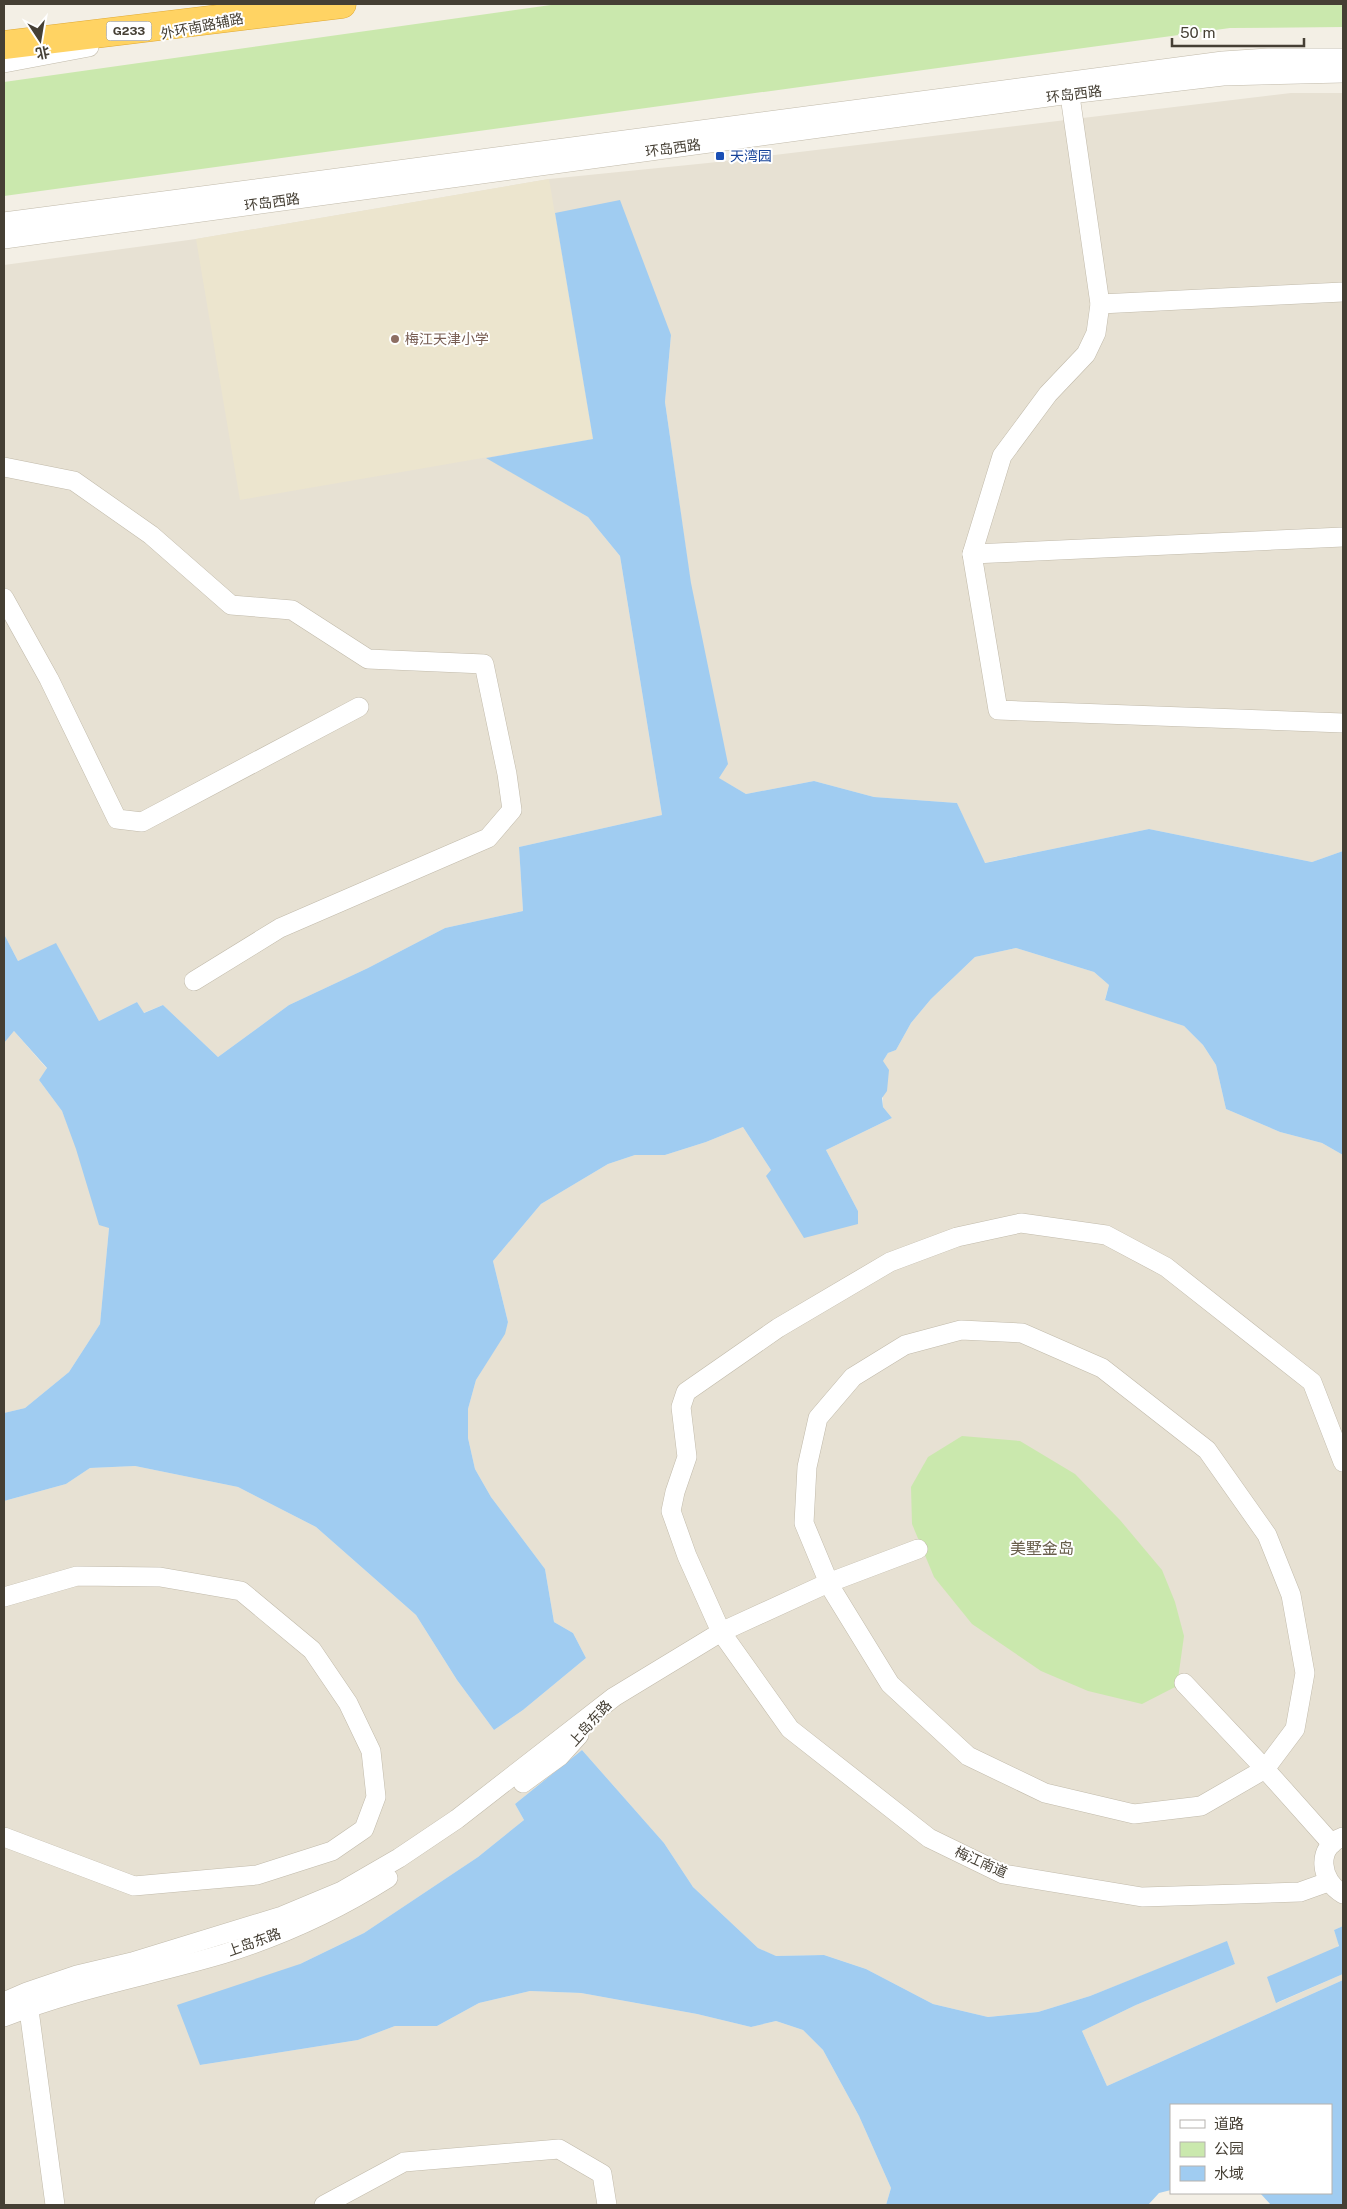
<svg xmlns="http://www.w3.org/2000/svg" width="1347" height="2209" font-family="'Public Sans','Noto Sans SC',sans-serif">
	<rect width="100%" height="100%" fill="#f3efe5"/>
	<g fill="#e7e1d3">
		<path d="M1291 93H1343V851L1312 862 1149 829 984 863 957 803 874 797 814 781 746 794 718 778 665 402 671 335 555 213 593 439 487 458 588 517 620 556 662 815 519 847 523 911 445 928 368 968 289 1005 218 1057 163 1005 143 1013 137 1002 99 1021 56 944 18 961 4 934V265L196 239 549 179 708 163Z"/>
		<path d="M1016 948 1094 972 1109 985 1105 999 1184 1026 1203 1045 1216 1065 1226 1109 1280 1132 1322 1143 1343 1155V1926L1334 1930 1339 1945 1277 2003 1343 1974V1980L1107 2086 1082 2031 1136 2005 1235 1964 1227 1942 1090 1996 1038 2012 988 2017 933 2004 866 1969 824 1955 775 1956 758 1948 693 1887 664 1843 582 1750 515 1804 524 1820 478 1857 364 1933 300 1964 200 2065 358 2040 395 2026H437L479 2003 530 1991 581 1993 697 2014 751 2027 776 2021 803 2030 823 2050 859 2116 891 2188 886 2205H4V1501L66 1484 90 1468 135 1466 238 1487 316 1527 416 1615 457 1680 494 1730 523 1710 586 1658 573 1633 554 1622 545 1569 491 1497 475 1469 468 1438V1409L476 1380 504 1334 508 1322 493 1261 541 1204 608 1164 635 1155H665L706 1142 743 1127 771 1170 858 1211 826 1150 892 1118 883 1107V1061L888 1053 896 1050 911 1023 931 999 975 957Z"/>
		<path d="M14 1031 47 1069 39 1080 62 1111 109 1228 100 1324 69 1372 25 1408 4 1413V1043Z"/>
	</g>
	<path fill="#ece5ce" d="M549 179 593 439 240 500 196 239Z"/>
	<g fill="#cae8ad">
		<path d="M558 4H1343V27L1230 28 4 196V82Z"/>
		<path d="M962 1436 1020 1441 1075 1474 1120 1520 1162 1570 1175 1602 1184 1636 1177 1686 1142 1704 1088 1691 1041 1671 972 1624 934 1577 912 1524 911 1487 928 1457Z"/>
	</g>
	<g fill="#a0ccf1">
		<path d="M620 200 671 335 665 402 691 583 728 764 719 778 746 794 814 781 874 797 957 803 985 863 1149 829 1312 862 1343 851V1155L1322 1143 1280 1132 1226 1109 1216 1065 1203 1045 1184 1026 1105 1000 1109 985 1094 972 1016 948 975 957 931 999 911 1023 896 1050 888 1053 883 1061 889 1070 887 1091 882 1098 883 1107 892 1118 826 1150 858 1211V1224L804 1238 766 1176 771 1170 743 1127 706 1142 665 1155H635L608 1164 541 1204 493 1261 508 1322 505 1334 476 1380 468 1409V1438L475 1469 491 1497 545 1569 554 1622 573 1633 586 1658 523 1710 494 1730 457 1680 416 1615 316 1527 238 1487 135 1466 90 1468 66 1484 4 1501V1413L25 1408 69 1372 100 1324 109 1228 99 1225 76 1149 62 1111 39 1080 47 1068 14 1031 4 1043V934L18 961 56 943 99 1021 137 1002 144 1013 163 1005 218 1057 289 1005 368 968 445 928 523 911 519 847 662 815 620 556 588 517 486 458 593 439 555 213Z"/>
		<path d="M582 1750 664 1843 693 1887 758 1948 776 1956 824 1955 866 1969 933 2004 988 2017 1038 2012 1090 1996 1227 1941 1235 1964 1136 2005 1082 2031 1107 2086 1343 1980V2205H1271L1260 2193H1331V2105H1171V2190L1159 2193 1148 2205H886L891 2188 859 2116 823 2050 803 2030 776 2021 751 2027 697 2014 581 1993 530 1991 479 2003 437 2026H395L358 2040 200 2065 177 2005 300 1964 364 1933 478 1857 524 1820 515 1804Z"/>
		<path d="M1343 1926V1974L1276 2003 1267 1977 1339 1946 1334 1930Z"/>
	</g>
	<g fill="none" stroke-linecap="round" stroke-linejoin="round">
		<defs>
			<g id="minor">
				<path d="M4 63 89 47"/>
				<path d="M1068 82 1100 304 1096 333 1086 354 1048 394 1002 456 972 554 998 710 1343 723"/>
				<path d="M4 222 1223 61 1268 58H1343"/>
				<path d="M4 239 1070 94 1223 76 1343 73"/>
				<path d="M1100 304 1343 292"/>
				<path d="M4 467 74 481 151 535 231 605 292 610 368 659 484 664 507 774 512 810 488 838 280 928 194 981"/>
				<path d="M972 554 1343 537"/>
				<path d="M4 598 49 679 117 819 142 822 359 707"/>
				<path d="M961 1330 1022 1333 1102 1368 1207 1450 1267 1535 1291 1595 1305 1673 1295 1729 1265 1769 1201 1806 1134 1814 1045 1793 968 1756 890 1684 831 1588 804 1523 807 1467 818 1418 853 1377 905 1345Z"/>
				<path d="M4 1597 77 1576 160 1577 241 1591 312 1650 348 1703 371 1751 376 1797 364 1829 332 1851 257 1875 134 1886 4 1837"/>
				<path d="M1184 1683 1265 1769 1332 1844"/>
				<path d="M523 1783 560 1756 579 1735"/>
				<path d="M1343 1837C1315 1847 1320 1881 1343 1894"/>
				<path d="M1328 1882 1300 1892 1142 1897 1003 1874 929 1838 790 1729 721 1632 687 1556 671 1511 675 1492 687 1457 681 1407 686 1392 778 1328 890 1262 957 1237 1021 1223 1106 1235 1166 1267 1312 1382 1343 1462"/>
				<path d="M27 1995 55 2205"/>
				<path d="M4 2002 27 1992 77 1975 132 1962 282 1916 342 1891 399 1858 457 1819 614 1697 721 1632 828 1583 918 1549"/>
				<path d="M4 2017C77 1988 149 1976 223 1954 281 1936 336 1911 388 1878"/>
				<path d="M324 2205 404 2162 559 2149 602 2174 607 2205"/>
			</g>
			<path id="highway" d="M4 45 342 4"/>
		</defs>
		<use href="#minor" stroke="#c1baaa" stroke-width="20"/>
		<use href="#highway" stroke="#dfa833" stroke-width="29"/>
		<use href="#minor" stroke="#fff" stroke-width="19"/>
		<use href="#highway" stroke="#ffd363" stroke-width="28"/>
	</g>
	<rect fill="#1a4fb4" stroke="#fff" stroke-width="2" x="715" y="151" width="10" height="10" rx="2.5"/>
	<circle fill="#8d6e63" stroke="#fff" stroke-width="2" cx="395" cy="339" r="5"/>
	<g text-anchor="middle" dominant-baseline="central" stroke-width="4" stroke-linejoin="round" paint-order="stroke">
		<rect fill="#fff" stroke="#7d7971" stroke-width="1" x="106.5" y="21.5" width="45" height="19" rx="4"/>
		<g font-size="12" font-weight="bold" fill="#453f34">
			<text x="129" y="31">G233</text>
		</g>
		<g font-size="14" fill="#453f34" stroke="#fff">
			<text transform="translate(202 26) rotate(-11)">外环南路辅路</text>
			<text transform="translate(1074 94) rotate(-7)">环岛西路</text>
			<text transform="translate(673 148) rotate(-8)">环岛西路</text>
			<text transform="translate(272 202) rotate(-8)">环岛西路</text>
			<text transform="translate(590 1723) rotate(-48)">上岛东路</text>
			<text transform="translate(981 1862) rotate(24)">梅江南道</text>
			<text transform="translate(254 1942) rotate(-20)">上岛东路</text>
		</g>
		<g font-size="14" fill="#164399" stroke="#fff" text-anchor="start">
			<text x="730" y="156">天湾园</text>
		</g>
		<g font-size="14" fill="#785e54" stroke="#fff" text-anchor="start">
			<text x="405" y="339">梅江天津小学</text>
		</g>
		<g font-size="16" fill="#685e4b" stroke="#fff">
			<text x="1042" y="1548">美墅金岛</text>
		</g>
	</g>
	<rect width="1347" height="2209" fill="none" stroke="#453f34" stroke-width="10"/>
	<rect x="1170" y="2104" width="162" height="90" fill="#ffffff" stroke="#b5b2ae"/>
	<rect x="1180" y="2120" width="25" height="8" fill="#ffffff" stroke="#b5b2ae"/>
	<text x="1214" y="2129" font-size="15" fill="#453f34">道路</text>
	<rect x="1180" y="2142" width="25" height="15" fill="#cae8ad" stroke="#b5b2ae"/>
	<text x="1214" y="2154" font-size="15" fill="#453f34">公园</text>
	<rect x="1180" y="2166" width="25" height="15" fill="#a0ccf1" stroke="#b5b2ae"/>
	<text x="1214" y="2179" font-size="15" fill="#453f34">水域</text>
	<g transform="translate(40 40) rotate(168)" stroke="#ffffff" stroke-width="4" paint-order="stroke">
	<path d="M0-4L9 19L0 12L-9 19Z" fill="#453f34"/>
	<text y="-8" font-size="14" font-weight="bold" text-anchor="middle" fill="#453f34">北</text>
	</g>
	<path d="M1172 38v8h132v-8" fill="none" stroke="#453f34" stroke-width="2.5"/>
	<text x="1180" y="38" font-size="15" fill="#453f34" stroke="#ffffff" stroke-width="4" paint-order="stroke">50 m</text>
</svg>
